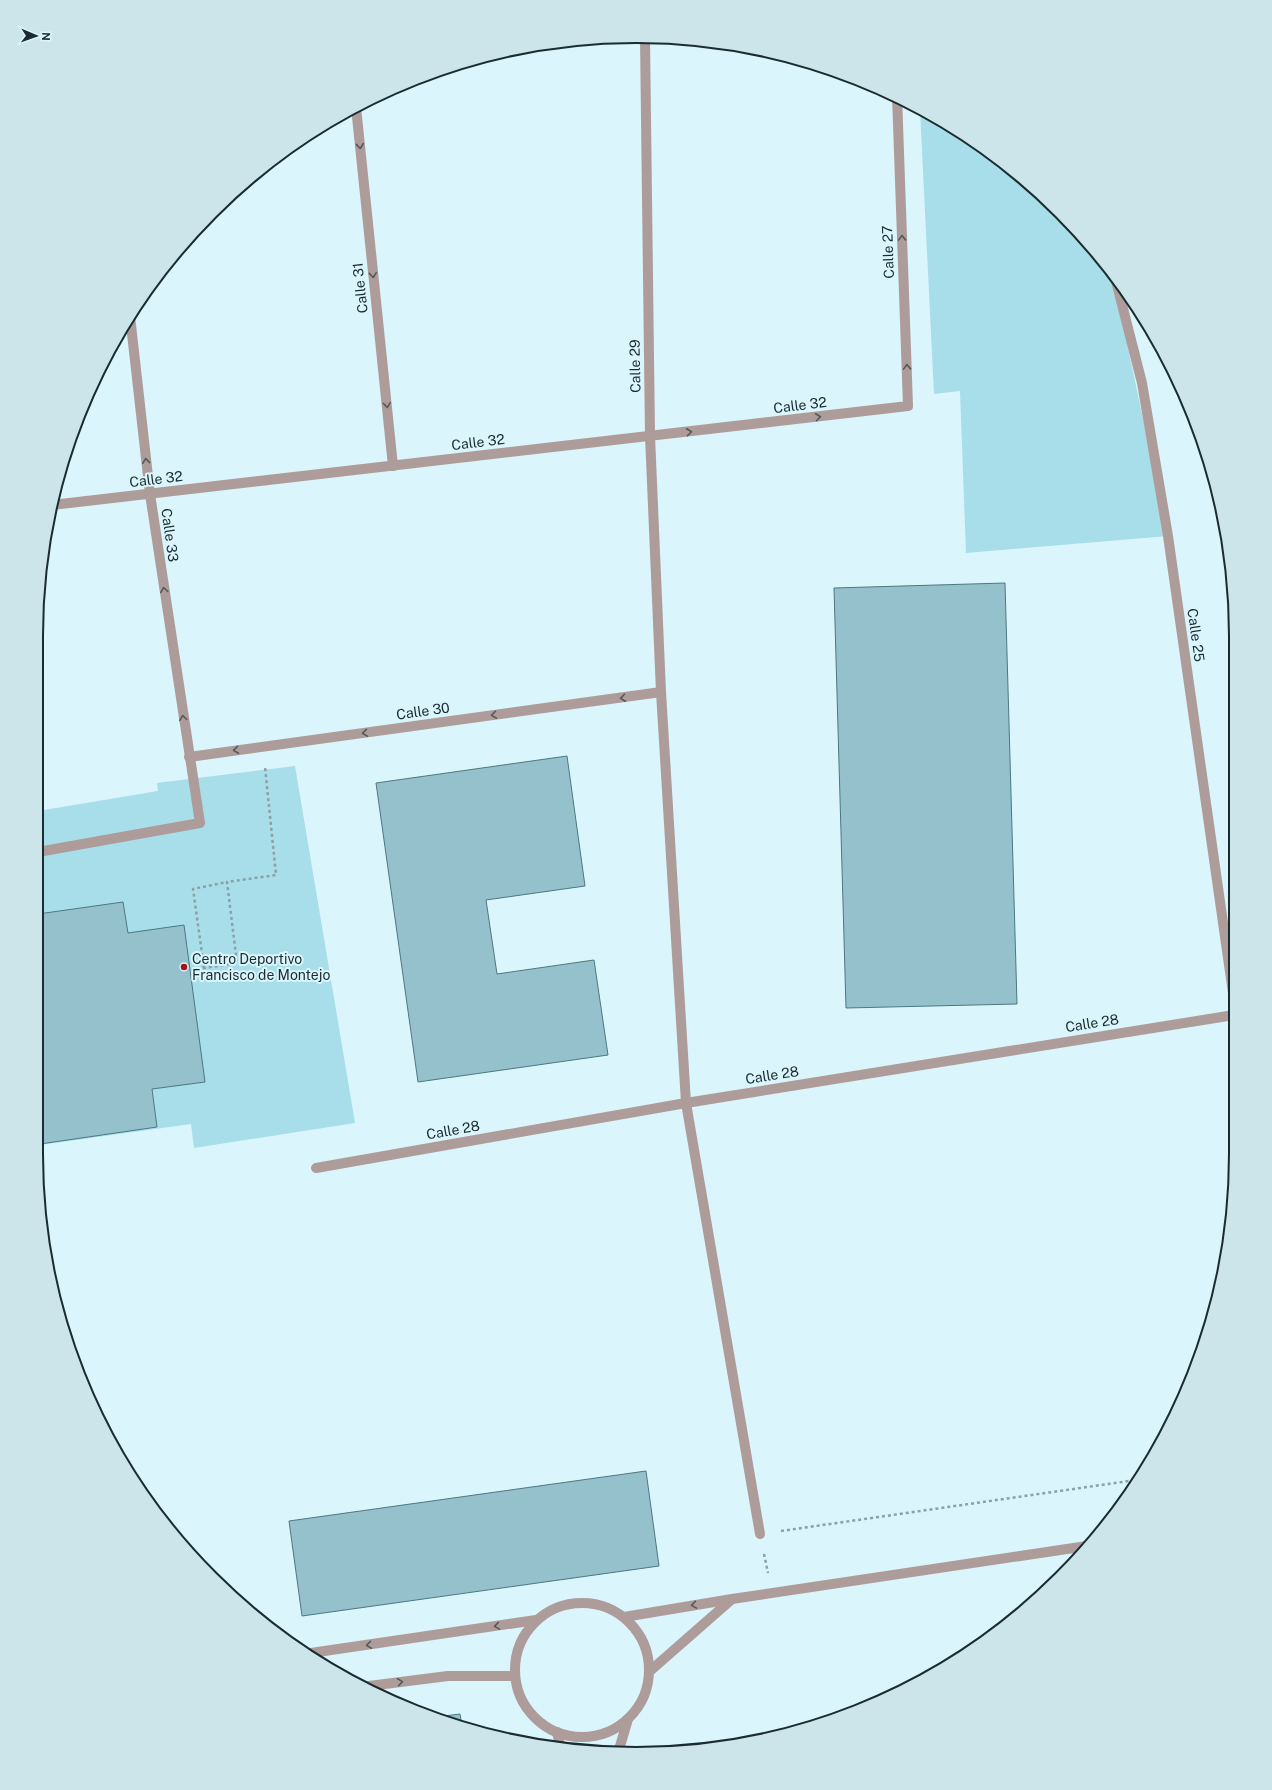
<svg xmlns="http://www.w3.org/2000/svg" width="1272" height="1790" font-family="'Public Sans',sans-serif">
	<rect width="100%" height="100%" fill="#daf5fb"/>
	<g fill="#a7deea">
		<path d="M920 110 1001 160 1087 241 1112 273 1168 536 966 553 960 391 934 394Z"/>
		<path d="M295 766 355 1123 194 1148 191 1124 40 1145 38 811 158 791 157 783Z"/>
	</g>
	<g fill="#94c1cb" stroke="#4d7881">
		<path d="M1005 583 1017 1004 846 1008 834 588Z"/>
		<path d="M567 756 585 886 486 900 497 974 594 960 608 1055 418 1082 376 783Z"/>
		<path d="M123 902 128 933 184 925 205 1082 152 1089 157 1127 40 1144 38 914Z"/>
		<path d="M646 1471 659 1566 302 1616 289 1521Z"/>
		<path d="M460 1714 462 1726 436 1717Z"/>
	</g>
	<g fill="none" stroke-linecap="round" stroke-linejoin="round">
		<g stroke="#8aa1a6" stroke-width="2.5" stroke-dasharray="3 3" stroke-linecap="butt">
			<path d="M204 968 193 889 227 882"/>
			<path d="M191 970 237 963 227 882 276 875 265 767"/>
			<path d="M781 1531 1136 1480"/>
			<path d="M764 1554 768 1573"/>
		</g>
		<g stroke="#ae9c9a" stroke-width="10">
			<path d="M645 38 650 436 661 692 686 1103 760 1534"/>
			<path d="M356 107 393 466"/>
			<path d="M1115 277 1142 383 1168 536 1234 1000"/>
			<path d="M52 505 908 406 897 96"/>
			<path d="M189 757 661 692"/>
			<path d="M38 852 200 823 150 494 130 316"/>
			<path d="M316 1168 686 1103 1234 1015"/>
			<circle cx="582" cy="1670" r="67"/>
			<path d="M624 1617 732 1599 1087 1546"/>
			<path d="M304 1654 536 1620"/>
			<path d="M650 1671 731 1600"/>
			<path d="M361 1687 448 1676H515"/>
			<path d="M557 1732 561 1749"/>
			<path d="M618 1753 628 1719"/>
		</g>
	</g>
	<defs><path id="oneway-chevron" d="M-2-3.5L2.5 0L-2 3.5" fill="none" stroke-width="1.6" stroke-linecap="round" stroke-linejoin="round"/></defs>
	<g stroke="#55595a">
		<use href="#oneway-chevron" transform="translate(360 146) rotate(84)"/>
		<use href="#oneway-chevron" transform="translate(902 238) rotate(-92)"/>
		<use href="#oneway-chevron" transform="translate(373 275) rotate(84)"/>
		<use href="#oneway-chevron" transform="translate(907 367) rotate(-92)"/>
		<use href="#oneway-chevron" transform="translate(387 405) rotate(84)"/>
		<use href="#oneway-chevron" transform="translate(818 417) rotate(-7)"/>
		<use href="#oneway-chevron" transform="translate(689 432) rotate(-7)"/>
		<use href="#oneway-chevron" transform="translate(146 461) rotate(-96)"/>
		<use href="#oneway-chevron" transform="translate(164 590) rotate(-98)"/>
		<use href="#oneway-chevron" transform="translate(623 698) rotate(172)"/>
		<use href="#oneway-chevron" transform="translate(494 715) rotate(172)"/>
		<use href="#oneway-chevron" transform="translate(183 718) rotate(-98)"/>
		<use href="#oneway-chevron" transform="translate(365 733) rotate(172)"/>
		<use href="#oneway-chevron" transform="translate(236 750) rotate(172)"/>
		<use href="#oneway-chevron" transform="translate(694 1605) rotate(171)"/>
		<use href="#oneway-chevron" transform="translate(497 1626) rotate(171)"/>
		<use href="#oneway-chevron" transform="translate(369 1645) rotate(172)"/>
		<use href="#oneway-chevron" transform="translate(400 1682) rotate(-8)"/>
	</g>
	<circle fill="#a7111f" stroke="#daf5fb" stroke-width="1.5" cx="184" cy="967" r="4"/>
	<g text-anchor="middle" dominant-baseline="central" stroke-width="4" stroke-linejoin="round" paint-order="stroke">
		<g font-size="14" fill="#1a2c30" stroke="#daf5fb">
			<text transform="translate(888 252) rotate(-92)">Calle 27</text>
			<text transform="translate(360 288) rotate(-96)">Calle 31</text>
			<text transform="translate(635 366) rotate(-91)">Calle 29</text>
			<text transform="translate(800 405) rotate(-7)">Calle 32</text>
			<text transform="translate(478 442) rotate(-7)">Calle 32</text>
			<text transform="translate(156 479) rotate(-7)">Calle 32</text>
			<text transform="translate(170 535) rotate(82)">Calle 33</text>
			<text transform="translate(1196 635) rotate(82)">Calle 25</text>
			<text transform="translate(423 711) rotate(-8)">Calle 30</text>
			<text transform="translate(1092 1023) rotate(-9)">Calle 28</text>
			<text transform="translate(772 1075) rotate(-9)">Calle 28</text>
			<text transform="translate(453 1130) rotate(-10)">Calle 28</text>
		</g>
		<g font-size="14" fill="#1a2c30" stroke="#daf5fb" text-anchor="start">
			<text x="192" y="959">Centro Deportivo<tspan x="192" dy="16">Francisco de Montejo</tspan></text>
		</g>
	</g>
	<path d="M0 0H1272V1790H0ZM636 43H636A593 593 0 0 1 1229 636V1154A593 593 0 0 1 636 1747H636A593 593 0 0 1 43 1154V636A593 593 0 0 1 636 43Z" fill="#cbe5eb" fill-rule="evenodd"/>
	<path fill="none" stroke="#1a2c30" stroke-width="2" d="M636 43H636A593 593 0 0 1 1229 636V1154A593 593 0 0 1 636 1747H636A593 593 0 0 1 43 1154V636A593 593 0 0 1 636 43Z"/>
	<g transform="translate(36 36) rotate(92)" stroke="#daf5fb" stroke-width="3" paint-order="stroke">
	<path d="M0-3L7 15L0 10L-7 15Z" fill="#1a2c30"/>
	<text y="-6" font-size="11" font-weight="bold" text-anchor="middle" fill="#1a2c30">N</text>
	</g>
</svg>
